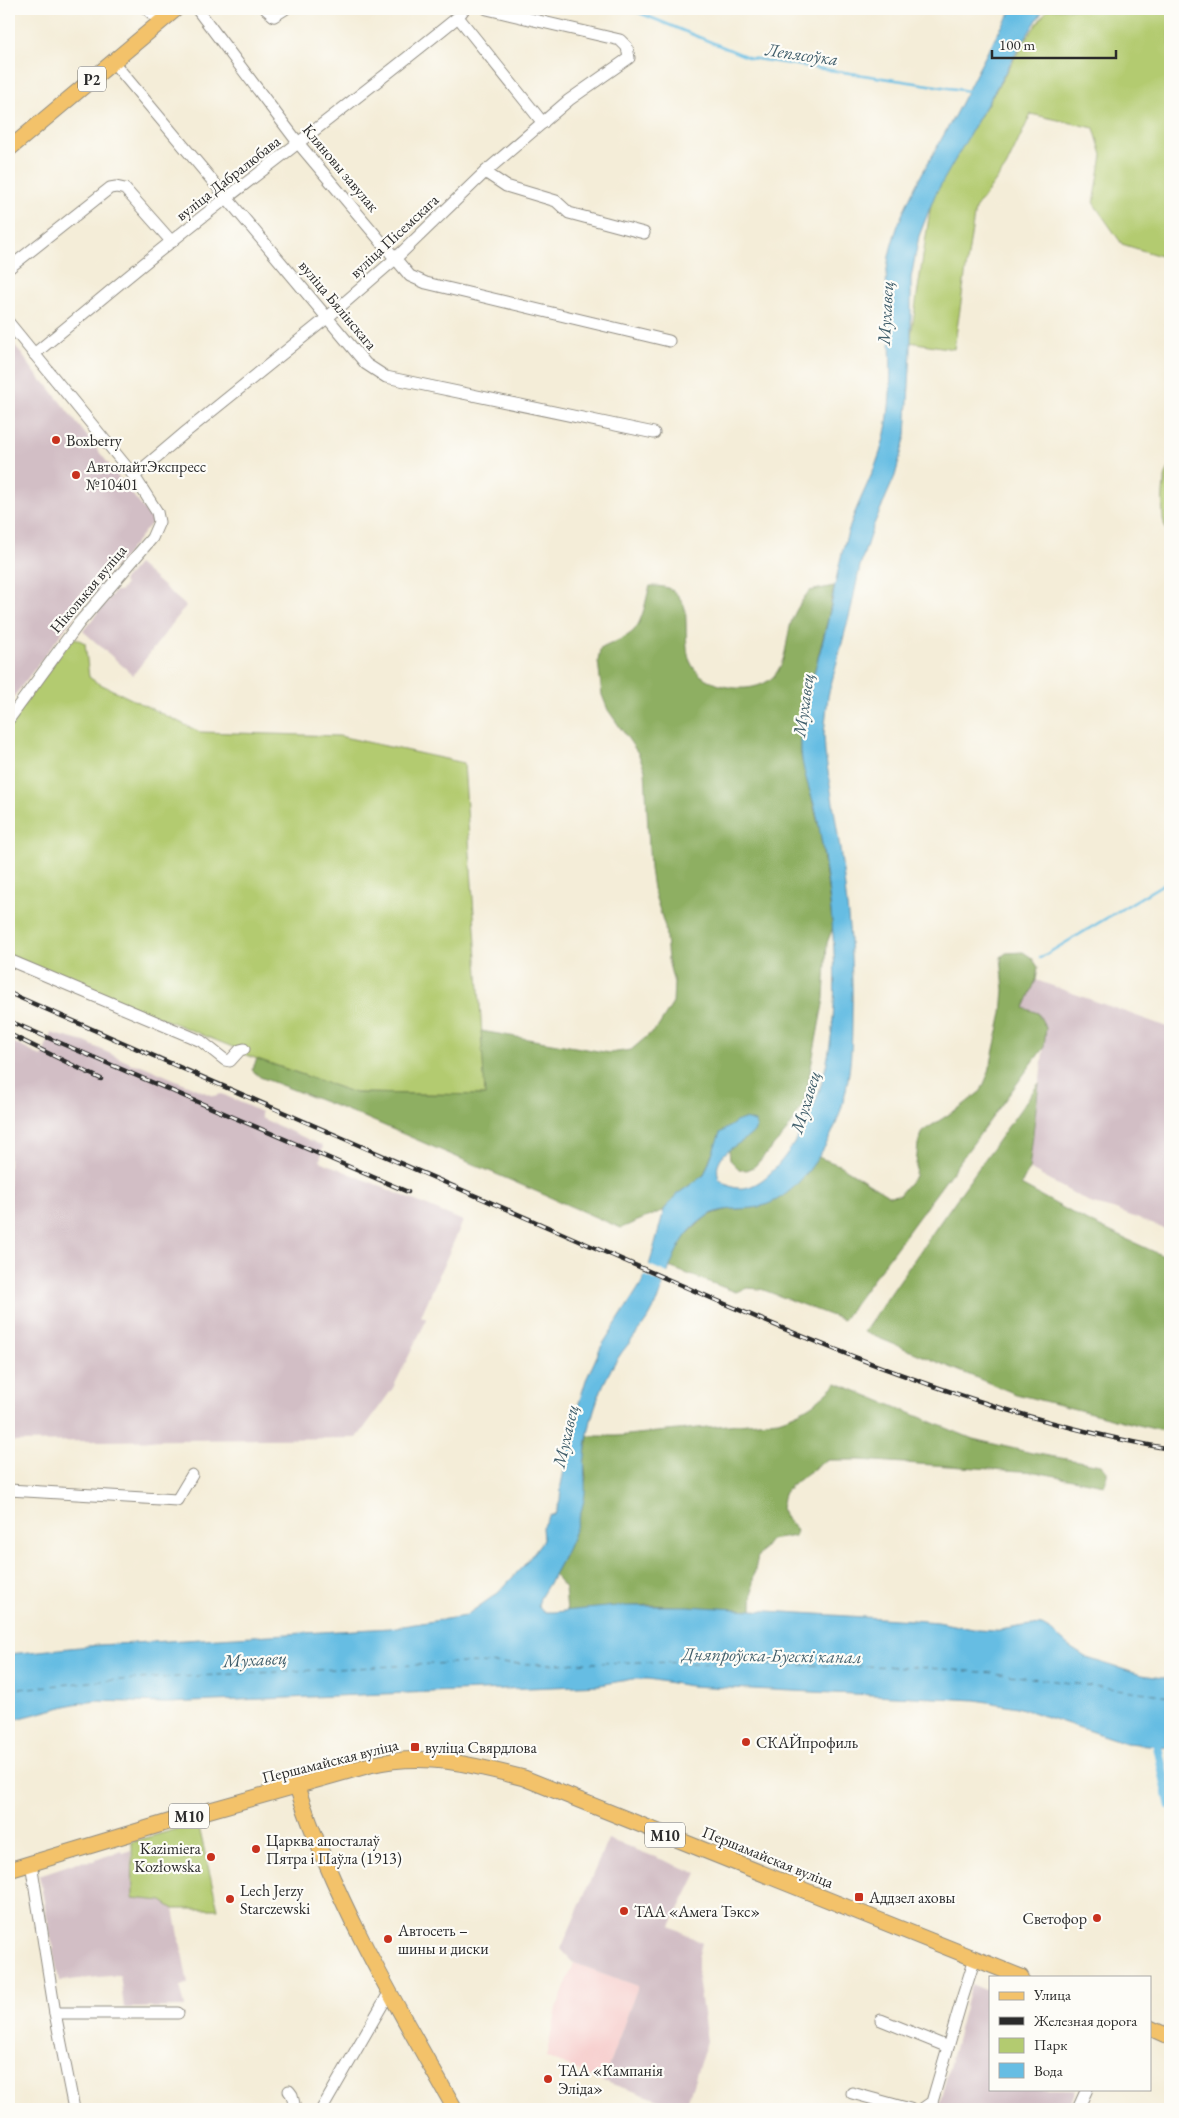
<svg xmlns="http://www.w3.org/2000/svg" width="1179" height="2118" font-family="'EB Garamond',serif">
	<rect width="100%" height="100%" fill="#fdfcf7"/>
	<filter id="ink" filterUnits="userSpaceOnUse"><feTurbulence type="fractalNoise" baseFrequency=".02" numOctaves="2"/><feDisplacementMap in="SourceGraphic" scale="10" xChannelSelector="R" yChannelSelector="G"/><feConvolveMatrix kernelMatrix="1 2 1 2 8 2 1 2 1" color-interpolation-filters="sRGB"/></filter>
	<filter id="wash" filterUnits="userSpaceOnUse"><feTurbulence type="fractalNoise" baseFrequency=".0096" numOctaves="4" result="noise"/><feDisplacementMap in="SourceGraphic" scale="20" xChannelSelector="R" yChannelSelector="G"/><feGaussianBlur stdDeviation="1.12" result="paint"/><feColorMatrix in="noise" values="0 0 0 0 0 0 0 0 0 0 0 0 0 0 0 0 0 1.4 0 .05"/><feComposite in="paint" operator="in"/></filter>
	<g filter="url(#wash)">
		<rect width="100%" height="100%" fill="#f4edd8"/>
		<path fill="#f7d0cf" d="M574 1963 638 1986 603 2081 546 2057 557 2008Z"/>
		<g fill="#d2bec5">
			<path d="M9 337 42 382 44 381 153 521 120 562 77 597 82 606 9 703Z"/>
			<path d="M138 564 186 606 133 675 83 631 115 591H121L125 585 123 581Z"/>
			<path d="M1036 980 1170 1028V1231L1113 1209 1093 1204 1029 1169 1046 1028 1024 1008Z"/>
			<path d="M51 1033 85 1042 132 1064 141 1065 213 1096 222 1094 261 1112V1118L323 1146 320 1161 463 1221 421 1316 427 1319 393 1388 357 1438 9 1442V1040L42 1057Z"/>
			<path d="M608 1839 697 1873 671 1926 702 1943 698 1958V1978L707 2041 685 2109 603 2081 638 1986 574 1963 561 1949Z"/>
			<path d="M122 1850 123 1853 131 1850 133 1898 162 1901 174 1909 188 1984 180 1986 185 2007 124 2008 120 1975 59 1981 39 1875 78 1862 93 1861Z"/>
			<path d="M971 1984 990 1992V2089H1076L1068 2109H938Z"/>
		</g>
		<g fill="#b3cb70" stroke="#6f7b4e">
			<path d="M1048 9H1170V259L1122 244 1094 204 1102 155 1094 128 1031 114 1006 167 975 209 954 349 910 342 932 197 1028 36Z"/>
			<path d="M1170 467V539C1168 533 1164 526 1163 519 1162 508 1162 475 1170 467Z"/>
			<path d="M73 637 85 643 89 677 96 682 200 732 339 736 464 763 486 1095 355 1093 246 1055 240 1050 9 957V725Z"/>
			<path d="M198 1823 218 1909H174L162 1901 133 1898 132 1842Z"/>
		</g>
		<g fill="#8eaf62" stroke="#5c6d46">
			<path d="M650 586C667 586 675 588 684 605 688 614 684 647 690 661 701 690 760 699 777 672 788 656 786 634 793 617 797 608 803 599 809 591L834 586 828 619 808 696 801 741V755L820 831 833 927 827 943 824 999 804 1103 787 1131 754 1167 747 1170 739 1169 730 1160 729 1149 736 1143 712 1153 704 1175 676 1195 664 1210 621 1228 364 1117 260 1077 252 1070 257 1059 355 1093 485 1095 481 1031 610 1053 631 1050 658 1027 673 1003 674 983 668 960 665 927 653 889 650 869 645 770 638 753 608 710 602 695 598 661 600 649C609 644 619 641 628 635 643 627 645 601 650 586Z"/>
			<path d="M1023 952 1032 958 1038 967 1036 980 1024 1008 1038 1013 1046 1028 1044 1047 843 1320 761 1289 747 1288 736 1292 669 1267 676 1251 685 1236 707 1216 728 1209H740L785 1195 806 1174 818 1157 839 1165 890 1196 899 1195 915 1176 918 1144 923 1131 962 1106 981 1091 989 1072 1002 1013 1004 990 1001 957 1006 953Z"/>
			<path d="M1039 1083 1029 1169 1021 1185 1087 1221 1170 1259V1433L1016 1394 864 1332 943 1218Z"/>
			<path d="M837 1383 973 1439 1032 1453 1101 1465 1106 1471V1480L1104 1485 1035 1472 860 1460H826L790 1486 784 1494 781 1508 785 1517 797 1531 795 1536 770 1540 758 1556 753 1580 752 1610 649 1605 567 1611 565 1588 554 1575 565 1554 586 1478 584 1460 588 1436H617L778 1420C806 1411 816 1403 837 1383Z"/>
		</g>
		<path fill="#66bde3" stroke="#487487" d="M1013 9H1044L1022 43 935 195 919 236 911 278V351L906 435 895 476 872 529 860 566 851 609 828 696 824 734 825 753C839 840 854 926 852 1015 852 1043 851 1074 843 1102 836 1132 817 1164 795 1186 784 1197 769 1206 753 1208 737 1210 720 1207 706 1217 670 1240 669 1283 649 1317 638 1334 624 1347 614 1364 598 1391 587 1426 585 1457 583 1471 587 1486 584 1500 576 1536 559 1568 540 1598L538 1606 543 1612H554L616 1606H688L912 1620 938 1622 978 1630 993 1631 1031 1625 1042 1626 1051 1631 1068 1646 1087 1658 1141 1675 1170 1679V1747L1126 1743 1017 1707 976 1700 690 1686 648 1679H632L600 1685 166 1703 97 1701 74 1704 9 1721V1654L99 1645 390 1628 465 1616 498 1593 525 1564 543 1540 542 1527 549 1516 555 1514 560 1501 561 1485 575 1416 586 1380 601 1347 641 1284 649 1266 664 1210 676 1195 704 1175 720 1133 736 1122 744 1119 755 1122 757 1126C751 1145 709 1147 719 1179 751 1208 783 1161 798 1137 852 1050 835 918 818 821 813 794 799 769 801 740 804 699 819 660 828 620 835 589 839 557 850 526 859 498 876 471 883 442 893 404 891 360 889 320 888 303 885 286 887 269 894 211 934 156 960 105 977 72 993 39 1013 9Z"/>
		<path fill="#f4edd8" d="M647 1264 670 1274 666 1285 642 1274Z"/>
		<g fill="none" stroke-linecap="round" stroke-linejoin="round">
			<g stroke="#66bde3" stroke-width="2.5">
				<path d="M630 9 750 58 969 91"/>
				<path d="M1040 958 1170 880"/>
			</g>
			<path stroke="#66bde3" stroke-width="9" d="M1155 1734 1170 1805"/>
			<path stroke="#405e6b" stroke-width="1" stroke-dasharray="6 5" stroke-linecap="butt" d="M9 1690 100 1681 453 1663 545 1664 639 1662 915 1667 993 1673 1170 1696"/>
		</g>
	</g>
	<g filter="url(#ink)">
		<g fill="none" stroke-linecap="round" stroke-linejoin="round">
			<defs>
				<g id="minor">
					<path d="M147 9 161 22"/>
					<path d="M197 9 299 144 410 276 426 283 669 341"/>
					<path d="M266 9 274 16 285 9"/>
					<path d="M458 17 543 123"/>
					<path d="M113 62 366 364 386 377 654 433"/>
					<path d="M485 172 506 186 556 201 569 213 644 233"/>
					<path d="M9 268 110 188 116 187 125 189 172 242"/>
					<path d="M9 323 134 476 157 512 159 522 152 538 79 623 9 719"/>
					<path d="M34 354C98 302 162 247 228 197 306 137 383 78 458 17L464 9"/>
					<path d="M134 476 187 431 328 317 395 259 485 172 569 100 629 58 627 47 620 40 487 9"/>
					<path d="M9 960 201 1041 225 1060 230 1061 240 1050 244 1049"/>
					<path d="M9 1490 177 1500 192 1475"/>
					<path d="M31 1863 55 2013 74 2109"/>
					<path d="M55 2013H178"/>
					<path d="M881 2020 948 2047"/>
					<path d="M289 2091 292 2095 295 2109"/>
					<path d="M852 2093 910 2109"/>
					<path d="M322 2109 389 1993"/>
					<path d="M922 2109 932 2102 962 1999 975 1958"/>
					<path d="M1078 2109 1087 2089"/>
				</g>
				<g id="major">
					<path d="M9 149 176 9"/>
					<path d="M297 1787C335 1902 396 2005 455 2109"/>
					<path d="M9 1870 175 1820 370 1765C424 1752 471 1764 524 1778L1021 1977"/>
					<path d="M1150 2028 1170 2037"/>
				</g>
			</defs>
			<use href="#minor" stroke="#908c82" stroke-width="13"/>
			<use href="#major" stroke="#908c82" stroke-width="17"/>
			<use href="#minor" stroke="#fff" stroke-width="11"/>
			<use href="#major" stroke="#f3c26a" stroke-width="15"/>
			<defs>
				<g id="rail">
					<path d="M9 993C203 1078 397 1162 591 1246 778 1327 968 1414 1170 1449"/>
					<path d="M9 1021 408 1192"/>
					<path d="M9 1034 101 1079"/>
				</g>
			</defs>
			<use href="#rail" stroke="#2b2b2b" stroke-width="4.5"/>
			<use href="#rail" stroke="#fdfcf7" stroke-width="2.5" stroke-dasharray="8" stroke-linecap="butt"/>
		</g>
	</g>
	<g fill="#c8321e" stroke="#fdfcf7" stroke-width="2">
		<circle cx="56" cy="440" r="5"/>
		<circle cx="76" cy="475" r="5"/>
		<circle cx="746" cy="1742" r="5"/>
		<rect x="410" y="1742" width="10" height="10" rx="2.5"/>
		<circle cx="256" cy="1849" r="5"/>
		<circle cx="211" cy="1857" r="5"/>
		<rect x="854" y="1892" width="10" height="10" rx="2.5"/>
		<circle cx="230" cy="1899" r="5"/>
		<circle cx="624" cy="1911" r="5"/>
		<circle cx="1097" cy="1918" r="5"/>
		<circle cx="388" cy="1939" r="5"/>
		<circle cx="548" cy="2079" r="5"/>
	</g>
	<g text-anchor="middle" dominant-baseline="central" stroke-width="4.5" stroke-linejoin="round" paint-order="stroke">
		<g fill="#fdfcf7" stroke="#6a6a68" stroke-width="1">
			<rect x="78" y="66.5" width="28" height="25" rx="4"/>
			<rect x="169" y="1803.5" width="40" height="25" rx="4"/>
			<rect x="645" y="1822.5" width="40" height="25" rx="4"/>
		</g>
		<g font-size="15" font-weight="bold" fill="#2b2b2b">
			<text x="92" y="79">Р2</text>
			<text x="189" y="1816">М10</text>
			<text x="665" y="1835">М10</text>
		</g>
		<g font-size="16" fill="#2b2b2b" stroke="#fdfcf7">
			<text transform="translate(341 168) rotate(50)">Кляновы завулак</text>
			<text transform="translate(228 178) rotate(-38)">вуліца Дабралюбава</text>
			<text transform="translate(394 236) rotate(-43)">вуліца Пісемскага</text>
			<text transform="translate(338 305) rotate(50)">вуліца Бялінскага</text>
			<text transform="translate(88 589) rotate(-50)">Ніколькая вуліца</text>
			<text transform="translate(330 1761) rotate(-14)">Першамайская вуліца</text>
			<text transform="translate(768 1857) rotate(22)">Першамайская вуліца</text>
		</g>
		<g font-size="16" fill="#2b2b2b" stroke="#fdfcf7" text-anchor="start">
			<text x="66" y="440">Boxberry</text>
			<text x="86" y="466">АвтолайтЭкспресс<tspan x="86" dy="18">№10401</tspan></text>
			<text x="756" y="1742">СКАЙпрофиль</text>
			<text x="425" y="1747">вуліца Свярдлова</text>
			<text x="266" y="1840">Царква апосталаў<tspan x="266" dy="18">Пятра і Паўла (1913)</tspan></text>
			<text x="201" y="1848" text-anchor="end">Kazimiera<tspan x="201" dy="18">Kozłowska</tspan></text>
			<text x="240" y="1890">Lech Jerzy<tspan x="240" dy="18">Starczewski</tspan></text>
			<text x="869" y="1897">Аддзел аховы</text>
			<text x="634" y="1911">ТАА «Амега Тэкс»</text>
			<text x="1087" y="1918" text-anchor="end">Светофор</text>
			<text x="398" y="1930">Автосеть –<tspan x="398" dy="18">шины и диски</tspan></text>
			<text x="558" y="2070">ТАА «Кампанія<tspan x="558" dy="18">Эліда»</tspan></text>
		</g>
		<g font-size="18" font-style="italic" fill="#405e6b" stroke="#fdfcf7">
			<text transform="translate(802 54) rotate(8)">Лепясоўка</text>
			<text transform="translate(885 313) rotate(-87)">Мухавец</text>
			<text transform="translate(803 705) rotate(-82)">Мухавец</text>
			<text transform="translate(805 1102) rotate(-73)">Мухавец</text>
			<text transform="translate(565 1436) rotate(-77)">Мухавец</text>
			<text transform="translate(772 1655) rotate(1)">Дняпроўска-Бугскі канал</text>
			<text transform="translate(255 1659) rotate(-3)">Мухавец</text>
		</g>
	</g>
	<rect width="1179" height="2118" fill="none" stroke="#fdfcf7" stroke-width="30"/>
	<rect x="989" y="1976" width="162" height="115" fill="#fdfcf7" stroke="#a9a8a5"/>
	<rect x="999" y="1992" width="25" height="8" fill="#f3c26a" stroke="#a9a8a5"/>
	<text x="1034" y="2000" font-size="15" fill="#2b2b2b">Улица</text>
	<rect x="999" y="2017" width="25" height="8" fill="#2b2b2b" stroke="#a9a8a5"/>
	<text x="1034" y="2026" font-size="15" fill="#2b2b2b">Железная дорога</text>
	<rect x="999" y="2038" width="25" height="15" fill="#b3cb70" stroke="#a9a8a5"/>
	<text x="1034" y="2050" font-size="15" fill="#2b2b2b">Парк</text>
	<rect x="999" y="2063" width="25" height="15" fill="#66bde3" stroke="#a9a8a5"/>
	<text x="1034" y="2076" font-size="15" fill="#2b2b2b">Вода</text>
	<path d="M992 50v8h124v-8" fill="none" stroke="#2b2b2b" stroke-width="2.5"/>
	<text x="999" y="50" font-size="15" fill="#2b2b2b" stroke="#fdfcf7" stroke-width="4" paint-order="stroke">100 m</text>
</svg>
